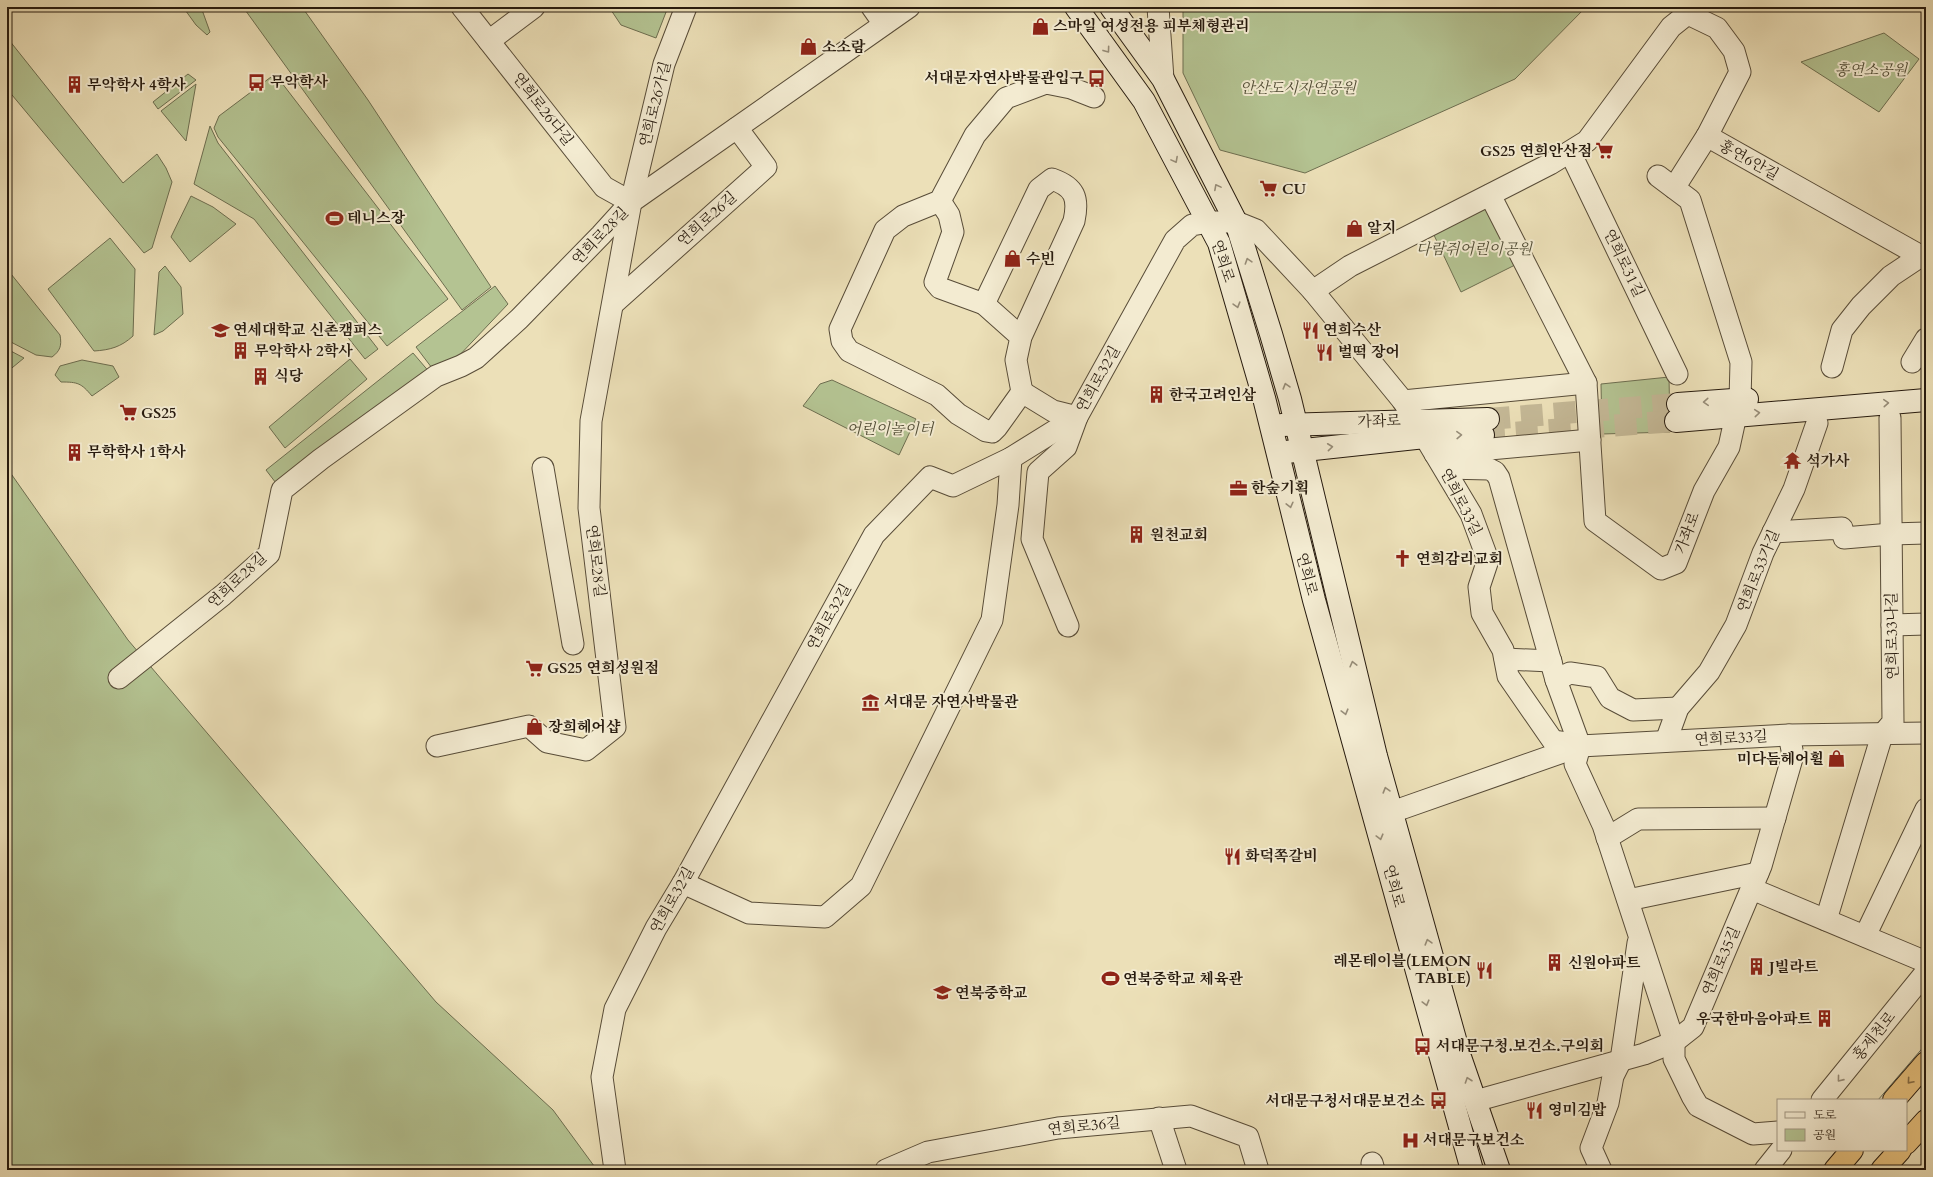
<svg xmlns="http://www.w3.org/2000/svg" width="1933" height="1177" font-family="Cardo,'Noto Serif KR',serif">
	<rect width="100%" height="100%" fill="#ece0b8"/>
	<filter id="stains"><feTurbulence type="fractalNoise" baseFrequency=".005" numOctaves="4"/><feColorMatrix values="0 0 0 0 .2 0 0 0 0 .09 0 0 0 0 .02 0 0 0 .5 -.17"/></filter>
	<radialGradient id="worn" r=".72"><stop offset=".6" stop-color="#630" stop-opacity="0"/><stop offset="1" stop-color="#630" stop-opacity=".3"/></radialGradient>
	<g fill="#b4c392" stroke="#6d6e50">
		<path d="M183 7H201L210 32 207 35 196 25Z"/>
		<path d="M243 7H302L368 100 491 287 462 310Z"/>
		<path d="M609 7H668L656 38 621 25Z"/>
		<path d="M1183 7H1586L1515 79 1305 173 1220 150 1183 73Z"/>
		<path d="M1884 33 1919 59 1879 112 1801 62Z"/>
		<path d="M9 40 123 183 157 154 166 168 172 182 152 248 144 253 7 89V41Z"/>
		<path d="M188 74 196 80 158 109 153 102Z"/>
		<path d="M275 74 448 299 387 346 218 137 214 128 219 116Z"/>
		<path d="M196 84 186 141 161 111Z"/>
		<path d="M210 126 218 143 378 349 365 359 254 219 194 184Z"/>
		<path d="M191 196 213 207 236 224 190 262 171 237Z"/>
		<path d="M1487 207 1515 265 1461 292 1433 233Z"/>
		<path d="M110 238 135 269 133 336C121 347 110 350 94 351L48 289Z"/>
		<path d="M165 266 181 287 183 314 163 331 154 335 159 272Z"/>
		<path d="M7 269 60 335C62 346 60 351 52 357L36 355 7 340Z"/>
		<path d="M495 286 508 304 455 360 435 372 416 347Z"/>
		<path d="M7 349 24 358 7 372Z"/>
		<path d="M413 353 431 374 279 487 266 470Z"/>
		<path d="M350 359 367 379 285 448 269 427Z"/>
		<path d="M82 360 113 366 119 377 92 396C81 383 78 382 61 382L55 375 60 366Z"/>
		<path d="M1669 377 1670 432 1602 434 1601 384Z"/>
		<path d="M832 380 916 419 899 455 803 406 820 384Z"/>
		<path d="M7 468 128 640 436 1002 553 1110 597 1170H7Z"/>
	</g>
	<path fill="#ece0b8" d="M1926 1036V1140L1900 1170H1811L1828 1150H1906V1100H1871Z"/>
	<g fill="none" stroke-linecap="round" stroke-linejoin="round">
		<path stroke="#606c5c" stroke-width="1" d="M1878 1100 1926 1044"/>
		<g stroke="#c4b896" stroke-width="22" stroke-dasharray="22 11" stroke-linecap="butt">
			<path d="M1488 419 1678 404"/>
			<path d="M1483 435 1676 421"/>
		</g>
		<defs>
			<g id="minor">
				<path d="M462 7 604 187 631 202"/>
				<path d="M872 7 884 24"/>
				<path d="M1158 7 1163 79"/>
				<path d="M489 41 534 7"/>
				<path d="M1707 136 1926 259"/>
				<path d="M1570 152 1677 374"/>
				<path d="M1658 176 1690 200 1741 362 1740 400"/>
				<path d="M1674 188 1707 136 1740 72 1734 51 1717 28 1688 14"/>
				<path d="M1490 195 1586 383 1595 521 1661 569 1676 563 1704 491 1729 447 1736 415"/>
				<path d="M940 201 949 215 953 232 935 282 940 288 984 304"/>
				<path d="M1313 291 1350 266 1550 164 1587 141 1671 27 1696 7"/>
				<path d="M613 304 766 167 737 128"/>
				<path d="M1021 337 984 304 1039 189 1052 179C1075 187 1079 198 1074 221L1021 337 1016 360 1022 392"/>
				<path d="M1912 362 1926 339"/>
				<path d="M1832 367 1842 330 1861 306 1891 276 1921 256"/>
				<path d="M1403 401 1586 383"/>
				<path d="M1425 437 1471 514 1488 560 1479 587 1482 613 1503 650 1508 676 1553 741 1580 745"/>
				<path d="M1435 454 1590 440"/>
				<path d="M543 468 573 644"/>
				<path d="M1445 468 1489 469 1495 472 1499 478 1556 680 1580 746"/>
				<path d="M1773 532 1842 528 1844 538 1891 534 1926 533"/>
				<path d="M1892 625 1926 624"/>
				<path d="M1068 626 1032 539 1038 472 1066 447 1077 417 1053 411 1022 392 997 427 992 432 986 431 958 414 937 395 849 351 842 341 840 329 885 230 903 216 940 201 975 135 1006 98 1046 83 1071 88 1094 97"/>
				<path d="M1505 659 1551 661"/>
				<path d="M119 678 223 595 269 554 282 490 321 459 436 376 461 366 476 358 519 319 601 235 631 202 909 7"/>
				<path d="M1556 680 1570 673 1597 677 1610 698 1633 710 1678 708"/>
				<path d="M1666 741 1678 708 1709 672 1736 625 1763 553 1794 489 1817 423"/>
				<path d="M437 746 529 726 547 742 586 750 615 727 589 508 591 421 631 202 664 64 686 7"/>
				<path d="M1580 746 1575 764 1603 825 1674 1042V1059L1692 1096 1698 1106 1753 1134 1778 1132"/>
				<path d="M1392 812 1580 746 1789 735 1926 733"/>
				<path d="M1607 838 1638 819 1775 818"/>
				<path d="M683 883 749 913 825 917 861 886 992 620 1008 505 1011 458"/>
				<path d="M1752 889 1926 962"/>
				<path d="M1628 900 1758 873"/>
				<path d="M1826 920 1882 735 1893 722 1890 418"/>
				<path d="M1865 936 1926 809"/>
				<path d="M1822 1100 1926 972"/>
				<path d="M1475 1101 1644 1054 1674 1042 1693 1027 1761 866 1793 755 1789 735"/>
				<path d="M1159 1118 1176 1170"/>
				<path d="M1372 1163 1374 1170"/>
				<path d="M615 1170 602 1077 615 1009 656 928 683 883 874 535 930 477 953 486 1011 458 1077 417 1175 240 1192 225 1208 222H1236L1256 230 1313 291 1403 401 1415 420"/>
				<path d="M886 1170 928 1152 1058 1128 1191 1116 1248 1137 1258 1170"/>
				<path d="M1601 1170 1591 1148 1608 1103 1613 1076 1621 1060 1638 943"/>
				<path d="M1765 1170 1781 1150"/>
			</g>
			<g id="secondary">
				<path d="M1076 7 1144 101 1219 243 1264 398 1314 600 1472 1170"/>
				<path d="M1111 7 1163 79 1236 222 1271 334 1290 399 1376 756 1460 1057 1499 1170"/>
				<path d="M1678 404 1747 399"/>
				<path d="M1676 421 1926 400"/>
				<path d="M1282 425 1488 419"/>
				<path d="M1286 452 1425 437 1483 435"/>
			</g>
			<g id="trunk">
				<path d="M1894 1100 1926 1063"/>
				<path d="M1906 1143 1926 1121"/>
				<path d="M1835 1170 1852 1150"/>
				<path d="M1882 1170 1900 1150"/>
			</g>
		</defs>
		<use href="#minor" stroke="#584c38" stroke-width="23"/>
		<use href="#secondary" stroke="#261a0e" stroke-width="24"/>
		<use href="#trunk" stroke="#261a0e" stroke-width="24"/>
		<use href="#minor" stroke="#f3ebd1" stroke-width="21"/>
		<use href="#secondary" stroke="#f3ebd1" stroke-width="22"/>
		<use href="#trunk" stroke="#e6c07c" stroke-width="22"/>
	</g>
	<defs><path id="oneway-chevron" d="M-2-3.5L2.5 0L-2 3.5" fill="none" stroke-width="1.6" stroke-linecap="round" stroke-linejoin="round"/></defs>
	<g stroke="#978d79">
		<use href="#oneway-chevron" transform="translate(1107 50) rotate(54)"/>
		<use href="#oneway-chevron" transform="translate(1175 160) rotate(62)"/>
		<use href="#oneway-chevron" transform="translate(1217 187) rotate(-118)"/>
		<use href="#oneway-chevron" transform="translate(1248 261) rotate(-108)"/>
		<use href="#oneway-chevron" transform="translate(1237 305) rotate(74)"/>
		<use href="#oneway-chevron" transform="translate(1286 386) rotate(-106)"/>
		<use href="#oneway-chevron" transform="translate(1706 402) rotate(176)"/>
		<use href="#oneway-chevron" transform="translate(1886 403) rotate(-4)"/>
		<use href="#oneway-chevron" transform="translate(1757 413) rotate(-5)"/>
		<use href="#oneway-chevron" transform="translate(1459 435) rotate(-2)"/>
		<use href="#oneway-chevron" transform="translate(1330 447) rotate(-6)"/>
		<use href="#oneway-chevron" transform="translate(1290 505) rotate(76)"/>
		<use href="#oneway-chevron" transform="translate(1353 664) rotate(-104)"/>
		<use href="#oneway-chevron" transform="translate(1345 712) rotate(75)"/>
		<use href="#oneway-chevron" transform="translate(1386 790) rotate(-106)"/>
		<use href="#oneway-chevron" transform="translate(1380 837) rotate(75)"/>
		<use href="#oneway-chevron" transform="translate(1428 942) rotate(-106)"/>
		<use href="#oneway-chevron" transform="translate(1426 1003) rotate(75)"/>
		<use href="#oneway-chevron" transform="translate(1840 1079) rotate(129)"/>
		<use href="#oneway-chevron" transform="translate(1468 1080) rotate(-109)"/>
	</g>
	<use stroke="#866d45" href="#oneway-chevron" transform="translate(1910 1081) rotate(131)"/>
	<defs>
		<symbol id="shop-bare" viewBox="-9 -9 18 18"><path d="M-5-2.5h2.3a2.7 3.5 0 0 1 5.4 0H5L5.5 6h-11ZM-1.5-2.5h3a1.5 2.3 0 0 0-3 0Z" fill="#8f2418" stroke="#f3ebd1" stroke-width="2.5" paint-order="stroke"/></symbol>
		<symbol id="bus-bare" viewBox="-9 -9 18 18"><path d="M-5-6H5V4H4V6H2V4H-2V6H-4V4H-5ZM-3.5-4V0h7V-4ZM-3.5 1.2v1.5H-2V1.2ZM2 1.2v1.5H3.5V1.2Z" fill="#8f2418" stroke="#f3ebd1" stroke-width="2.5" paint-order="stroke"/></symbol>
		<symbol id="building-bare" viewBox="-9 -9 18 18"><path d="M-4-6H4V6H1V3H-1V6H-4ZM-2.5-4.3h1.7v1.8h-1.7ZM.8-4.3h1.7v1.8H.8ZM-2.5-1h1.7V.8h-1.7ZM.8-1h1.7V.8H.8Z" fill="#8f2418" stroke="#f3ebd1" stroke-width="2.5" paint-order="stroke"/></symbol>
		<symbol id="supermarket-bare" viewBox="-9 -9 18 18"><path d="M-6-5.5h2.5l.6 2H6L4.5 2H-2.5L-4.4-4H-6ZM-1.5 3.2a1.3 1.3 0 1 0 .1 0ZM3 3.2a1.3 1.3 0 1 0 .1 0Z" fill="#8f2418" stroke="#f3ebd1" stroke-width="2.5" paint-order="stroke"/></symbol>
		<symbol id="stadium-bare" viewBox="-9 -9 18 18"><path d="M0-5a6.5 5 0 1 0 0 10a6.5 5 0 1 0 0-10ZM-3.5-1.8h7v3.6h-7Z" fill="#8f2418" stroke="#f3ebd1" stroke-width="2.5" paint-order="stroke"/></symbol>
		<symbol id="university-bare" viewBox="-9 -9 18 18"><path d="M0-5L7-2L0 1L-7-2ZM-4 1L0 2.5L4 1V4Q0 6-4 4Z" fill="#8f2418" stroke="#f3ebd1" stroke-width="2.5" paint-order="stroke"/></symbol>
		<symbol id="restaurant-bare" viewBox="-9 -9 18 18"><path d="M-5-6h1v4h1v-4h1v4h1v-4h1v5L-1.5 .5V6h-2V.5L-5-1ZM5-6V6H3V1.5H1.5Q1.5-4 5-6Z" fill="#8f2418" stroke="#f3ebd1" stroke-width="2.5" paint-order="stroke"/></symbol>
		<symbol id="temple-bare" viewBox="-9 -9 18 18"><path d="M0-6L5-2H3V0L6.5 2.5H4V6H1.5V3h-3V6H-4V2.5H-6.5L-3 0V-2H-5Z" fill="#8f2418" stroke="#f3ebd1" stroke-width="2.5" paint-order="stroke"/></symbol>
		<symbol id="office-bare" viewBox="-9 -9 18 18"><path d="M-6-3h4V-5.5h4V-3h4V5H-6ZM-1-4.5V-3h2v-1.5ZM-6 0V1H6V0Z" fill="#8f2418" stroke="#f3ebd1" stroke-width="2.5" paint-order="stroke"/></symbol>
		<symbol id="church-bare" viewBox="-9 -9 18 18"><path d="M-1.2-6h2.4v3.5h3.3v2.4h-3.3V6h-2.4V-.1h-3.3v-2.4h3.3Z" fill="#8f2418" stroke="#f3ebd1" stroke-width="2.5" paint-order="stroke"/></symbol>
		<symbol id="museum-bare" viewBox="-9 -9 18 18"><path d="M0-6L6-3V-2H-6V-3ZM-5-1h2V3h-2ZM-1-1h2V3h-2ZM3-1h2V3H3ZM-6 4H6V6H-6Z" fill="#8f2418" stroke="#f3ebd1" stroke-width="2.5" paint-order="stroke"/></symbol>
		<symbol id="school-bare" viewBox="-9 -9 18 18"><path d="M0-5L7-2L0 1L-7-2ZM-4 1L0 2.5L4 1V4Q0 6-4 4Z" fill="#8f2418" stroke="#f3ebd1" stroke-width="2.5" paint-order="stroke"/></symbol>
		<symbol id="hospital-bare" viewBox="-9 -9 18 18"><path d="M-5-5h3v3.5h4V-5h3V5h-3V1.5h-4V5h-3Z" fill="#8f2418" stroke="#f3ebd1" stroke-width="2.5" paint-order="stroke"/></symbol>
	</defs>
	<g fill-rule="evenodd">
		<use href="#shop-bare" x="1028" y="14" width="25" height="25"/>
		<use href="#shop-bare" x="796" y="34" width="25" height="25"/>
		<use href="#bus-bare" x="1084" y="66" width="25" height="25"/>
		<use href="#bus-bare" x="244" y="70" width="25" height="25"/>
		<use href="#building-bare" x="62" y="72" width="25" height="25"/>
		<use href="#supermarket-bare" x="1592" y="138" width="25" height="25"/>
		<use href="#supermarket-bare" x="1256" y="176" width="25" height="25"/>
		<use href="#stadium-bare" x="322" y="206" width="25" height="25"/>
		<use href="#shop-bare" x="1342" y="216" width="25" height="25"/>
		<use href="#shop-bare" x="1000" y="246" width="25" height="25"/>
		<use href="#university-bare" x="208" y="318" width="25" height="25"/>
		<use href="#restaurant-bare" x="1298" y="318" width="25" height="25"/>
		<use href="#building-bare" x="228" y="338" width="25" height="25"/>
		<use href="#restaurant-bare" x="1312" y="340" width="25" height="25"/>
		<use href="#building-bare" x="248" y="364" width="25" height="25"/>
		<use href="#building-bare" x="1144" y="382" width="25" height="25"/>
		<use href="#supermarket-bare" x="116" y="400" width="25" height="25"/>
		<use href="#building-bare" x="62" y="440" width="25" height="25"/>
		<use href="#temple-bare" x="1780" y="448" width="25" height="25"/>
		<use href="#office-bare" x="1226" y="476" width="25" height="25"/>
		<use href="#building-bare" x="1124" y="522" width="25" height="25"/>
		<use href="#church-bare" x="1390" y="546" width="25" height="25"/>
		<use href="#supermarket-bare" x="522" y="656" width="25" height="25"/>
		<use href="#museum-bare" x="858" y="690" width="25" height="25"/>
		<use href="#shop-bare" x="522" y="714" width="25" height="25"/>
		<use href="#shop-bare" x="1824" y="746" width="25" height="25"/>
		<use href="#restaurant-bare" x="1220" y="844" width="25" height="25"/>
		<use href="#building-bare" x="1542" y="950" width="25" height="25"/>
		<use href="#building-bare" x="1744" y="954" width="25" height="25"/>
		<use href="#restaurant-bare" x="1472" y="958" width="25" height="25"/>
		<use href="#stadium-bare" x="1098" y="966" width="25" height="25"/>
		<use href="#school-bare" x="930" y="980" width="25" height="25"/>
		<use href="#building-bare" x="1812" y="1006" width="25" height="25"/>
		<use href="#bus-bare" x="1410" y="1034" width="25" height="25"/>
		<use href="#bus-bare" x="1426" y="1088" width="25" height="25"/>
		<use href="#restaurant-bare" x="1522" y="1098" width="25" height="25"/>
		<use href="#hospital-bare" x="1398" y="1128" width="25" height="25"/>
	</g>
	<g text-anchor="middle" dominant-baseline="central" stroke-width="4" stroke-linejoin="round" paint-order="stroke">
		<g font-size="15" font-weight="bold" fill="#261a0e" stroke="#f3ebd1" text-anchor="start">
			<text x="1053" y="26">스마일 여성전용 피부체형관리</text>
			<text x="822" y="47">소소람</text>
			<text x="1084" y="78" text-anchor="end">서대문자연사박물관입구</text>
			<text x="270" y="82">무악학사</text>
			<text x="87" y="85">무악학사 4학사</text>
			<text x="1592" y="151" text-anchor="end">GS25 연희안산점</text>
			<text x="1282" y="189">CU</text>
			<text x="347" y="218">테니스장</text>
			<text x="1367" y="228">알지</text>
			<text x="1026" y="259">수빈</text>
			<text x="233" y="330">연세대학교 신촌캠퍼스</text>
			<text x="1323" y="330">연희수산</text>
			<text x="254" y="351">무악학사 2학사</text>
			<text x="1338" y="352">벌떡 장어</text>
			<text x="274" y="376">식당</text>
			<text x="1169" y="395">한국고려인삼</text>
			<text x="141" y="413">GS25</text>
			<text x="87" y="452">무학학사 1학사</text>
			<text x="1806" y="461">석가사</text>
			<text x="1251" y="488">한숲기획</text>
			<text x="1150" y="535">원천교회</text>
			<text x="1416" y="559">연희감리교회</text>
			<text x="547" y="668">GS25 연희성원점</text>
			<text x="884" y="702">서대문 자연사박물관</text>
			<text x="548" y="727">장희헤어샵</text>
			<text x="1824" y="759" text-anchor="end">미다듬헤어휠</text>
			<text x="1245" y="856">화덕쪽갈비</text>
			<text x="1471" y="961" text-anchor="end">레몬테이블(LEMON<tspan x="1471" dy="17">TABLE)</tspan></text>
			<text x="1568" y="963">신원아파트</text>
			<text x="1769" y="967">J빌라트</text>
			<text x="1123" y="979">연북중학교 체육관</text>
			<text x="955" y="993">연북중학교</text>
			<text x="1812" y="1019" text-anchor="end">우국한마음아파트</text>
			<text x="1436" y="1046">서대문구청.보건소.구의회</text>
			<text x="1425" y="1101" text-anchor="end">서대문구청서대문보건소</text>
			<text x="1548" y="1110">영미김밥</text>
			<text x="1423" y="1140">서대문구보건소</text>
		</g>
		<g font-size="15" font-style="italic" fill="#514d36" stroke="#f3ebd1">
			<text x="1871" y="70">홍연소공원</text>
			<text x="1298" y="88">안산도시자연공원</text>
			<text x="1474" y="249">다람쥐어린이공원</text>
			<text x="890" y="429">어린이놀이터</text>
		</g>
		<g font-size="15" fill="#261a0e" stroke="#f3ebd1">
			<text transform="translate(655 104) rotate(-76)">연희로26가길</text>
			<text transform="translate(543 109) rotate(52)">연희로26다길</text>
			<text transform="translate(1749 160) rotate(29)">홍연6안길</text>
			<text transform="translate(707 219) rotate(-42)">연희로26길</text>
			<text transform="translate(600 236) rotate(-46)">연희로28길</text>
			<text transform="translate(1223 261) rotate(72)">연희로</text>
			<text transform="translate(1624 263) rotate(64)">연희로31길</text>
			<text transform="translate(1098 379) rotate(-61)">연희로32길</text>
			<text transform="translate(1379 421) rotate(-2)">가좌로</text>
			<text transform="translate(1461 502) rotate(63)">연희로33길</text>
			<text transform="translate(1687 533) rotate(-69)">가좌로</text>
			<text transform="translate(596 561) rotate(83)">연희로28길</text>
			<text transform="translate(1758 571) rotate(-68)">연희로33가길</text>
			<text transform="translate(1307 574) rotate(75)">연희로</text>
			<text transform="translate(237 580) rotate(-43)">연희로28길</text>
			<text transform="translate(829 617) rotate(-61)">연희로32길</text>
			<text transform="translate(1892 636) rotate(-91)">연희로33나길</text>
			<text transform="translate(1731 738) rotate(-3)">연희로33길</text>
			<text transform="translate(1394 886) rotate(75)">연희로</text>
			<text transform="translate(672 900) rotate(-61)">연희로32길</text>
			<text transform="translate(1721 961) rotate(-67)">연희로35길</text>
			<text transform="translate(1874 1036) rotate(-51)">홍제천로</text>
			<text transform="translate(1084 1126) rotate(-6)">연희로36길</text>
		</g>
	</g>
	<rect width="1933" height="1177" fill="none" stroke="#ece0b8" stroke-width="24"/>
	<rect x="8" y="8" width="1917" height="1161" fill="none" stroke="#261a0e" stroke-width="2"/>
	<rect x="12" y="12" width="1909" height="1153" fill="none" stroke="#261a0e"/>
	<rect x="1777" y="1099" width="130" height="52" fill="#f3ebd1" stroke="#a19783"/>
	<rect x="1785" y="1112" width="20" height="6" fill="#f3ebd1" stroke="#a19783"/>
	<text x="1813" y="1119" font-size="12" fill="#261a0e">도로</text>
	<rect x="1785" y="1129" width="20" height="12" fill="#b4c392" stroke="#a19783"/>
	<text x="1813" y="1139" font-size="12" fill="#261a0e">공원</text>
	<rect width="100%" height="100%" filter="url(#stains)"/>
	<rect width="100%" height="100%" fill="url(#worn)"/>
</svg>
